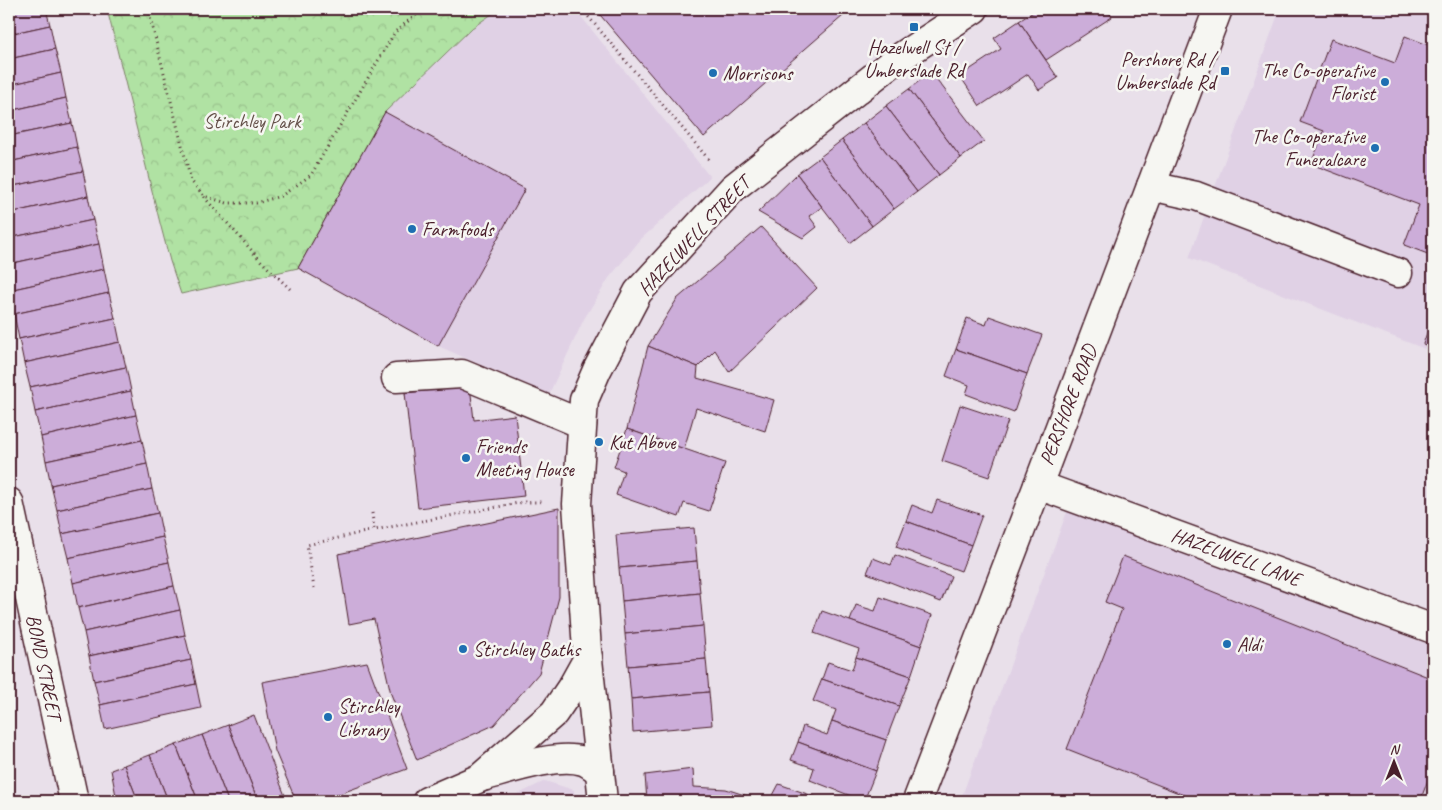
<svg xmlns="http://www.w3.org/2000/svg" width="1442" height="810" font-family="Caveat,sans-serif">
	<defs>
		<pattern id="forest-crowns" width="20" height="18" patternUnits="userSpaceOnUse" patternTransform="scale(1.25)"><rect width="20" height="18" fill="#b0e2a3"/><path d="M2 6a3 3 0 1 1 6 0M12 15a3 3 0 1 1 6 0" fill="none" stroke="#99c18c"/></pattern>
	</defs>
	<rect width="100%" height="100%" fill="#e9e0ea"/>
	<filter id="ink" filterUnits="userSpaceOnUse"><feTurbulence type="fractalNoise" baseFrequency=".02" numOctaves="2"/><feDisplacementMap in="SourceGraphic" scale="10" xChannelSelector="R" yChannelSelector="G"/><feConvolveMatrix kernelMatrix="1 2 1 2 8 2 1 2 1" color-interpolation-filters="sRGB"/></filter>
	<g filter="url(#ink)">
		<g fill="#e0d1e5">
			<path d="M499 9H575L710 177 641 239 609 278 584 319 549 394 438 346 298 268 385 112 472 28Z"/>
			<path d="M1280 9H1433V352L1189 258Z"/>
			<path d="M1068 509 1433 646V801H960Z"/>
			<path d="M545 781 574 790 575 801H504Z"/>
		</g>
		<path fill="url(#forest-crowns)" stroke="#7d8067" d="M107 9H499L472 28 385 112 298 268 181 294 170 261 160 223Z"/>
		<g fill="#ccadd9" stroke="#4a1f2b">
			<path d="M9 9H46L50 25 9 34Z"/>
			<path d="M595 9H851L704 137Z"/>
			<path d="M1038 9H1048L1052 14 1061 9H1107L1112 17 1046 60 1019 21Z"/>
			<path d="M1019 21 1058 78 1039 90 1028 74 980 106 960 76 1001 49 994 38Z"/>
			<path d="M50 25 55 49 9 59V34Z"/>
			<path d="M1405 36 1433 47V256L1404 245 1419 205 1311 164 1324 131 1300 122 1331 39 1395 63Z"/>
			<path d="M55 49 61 73 9 85V59Z"/>
			<path d="M931 72 984 141 961 158 909 89Z"/>
			<path d="M61 73 66 98 9 111V85Z"/>
			<path d="M909 89 961 158 939 175 886 106Z"/>
			<path d="M66 98 72 123 9 136V111Z"/>
			<path d="M886 106 939 175 917 192 864 123Z"/>
			<path d="M385 112 525 189 438 346 298 268Z"/>
			<path d="M72 123 77 147 9 162V136Z"/>
			<path d="M864 123 917 192 894 209 842 140Z"/>
			<path d="M842 140 894 209 872 226 820 157Z"/>
			<path d="M77 147 83 171 9 187V162Z"/>
			<path d="M820 157 872 226 850 243 797 174Z"/>
			<path d="M83 171 88 196 9 213V187Z"/>
			<path d="M797 174 822 207 809 216 817 227 803 238 758 212Z"/>
			<path d="M88 196 93 220 9 238V213Z"/>
			<path d="M93 220 99 244 9 264V238Z"/>
			<path d="M761 227 817 288 729 372 715 350 698 367 648 346 677 299Z"/>
			<path d="M99 244 104 269 9 290V264Z"/>
			<path d="M104 269 109 293 14 314 9 290Z"/>
			<path d="M109 293 115 318 19 339 14 314Z"/>
			<path d="M989 316 1042 335 1027 374 956 349 967 318 986 325Z"/>
			<path d="M1433 316V348L1423 344Z"/>
			<path d="M115 318 120 342 24 363 19 339Z"/>
			<path d="M120 342 126 367 30 387 24 363Z"/>
			<path d="M648 346 698 367 697 378 774 400 765 431 696 408 684 449 627 429Z"/>
			<path d="M956 349 1027 374 1014 412 966 394 969 385 946 376Z"/>
			<path d="M126 367 131 391 35 412 30 387Z"/>
			<path d="M470 386 474 420 515 415 524 496 418 508 405 393Z"/>
			<path d="M131 391 136 415 41 437 35 412Z"/>
			<path d="M960 405 1008 421 989 477 942 461Z"/>
			<path d="M136 415 142 440 46 461 41 437Z"/>
			<path d="M627 429 725 463 709 511 684 503 679 517 616 495 624 471 614 467Z"/>
			<path d="M142 440 147 464 51 485 46 461Z"/>
			<path d="M147 464 152 489 57 510 51 485Z"/>
			<path d="M152 489 158 513 62 534 57 510Z"/>
			<path d="M937 500 982 515 971 545 906 521 912 505 932 513Z"/>
			<path d="M559 508V597L539 673 494 725 417 760 391 694 374 619 349 624 338 554Z"/>
			<path d="M158 513 163 537 68 558 62 534Z"/>
			<path d="M906 521 971 545 961 571 896 547Z"/>
			<path d="M694 528 697 561 619 568 616 535Z"/>
			<path d="M163 537 169 562 73 583 68 558Z"/>
			<path d="M895 555 951 576 941 602 867 573 873 558 891 565Z"/>
			<path d="M1123 556 1433 679V767L1420 801H1199L1067 749 1122 609 1105 602Z"/>
			<path d="M697 561 700 593 622 601 619 568Z"/>
			<path d="M169 562 174 586 78 608 73 583Z"/>
			<path d="M174 586 180 610 84 632 78 608Z"/>
			<path d="M700 593 703 626 625 634 622 601Z"/>
			<path d="M880 597 932 615 921 646 850 621 856 605 875 611Z"/>
			<path d="M180 610 185 635 89 656 84 632Z"/>
			<path d="M822 611 921 646 911 676 856 657 859 649 814 633Z"/>
			<path d="M703 626 706 659 628 666 625 634Z"/>
			<path d="M185 635 191 660 94 681 89 656Z"/>
			<path d="M856 657 911 676 899 706 822 679 828 662 852 670Z"/>
			<path d="M706 659 709 692 631 699 628 666Z"/>
			<path d="M191 660 196 684 100 705 94 681Z"/>
			<path d="M367 662 407 769 320 801H296L275 751 262 682Z"/>
			<path d="M822 679 899 706 886 740 832 721 836 710 813 701Z"/>
			<path d="M196 684 201 708 105 729 100 705Z"/>
			<path d="M709 692 712 725 633 732 631 699Z"/>
			<path d="M254 715 287 801H258L228 725Z"/>
			<path d="M832 721 886 740 876 771 798 742 803 726 827 735Z"/>
			<path d="M228 725 258 801H228L202 735Z"/>
			<path d="M202 735 228 801H198L176 745Z"/>
			<path d="M798 742 876 771 864 801 810 780 814 768 791 760Z"/>
			<path d="M176 745 198 801H168L150 755Z"/>
			<path d="M150 755 168 801H138L124 765Z"/>
			<path d="M124 765 138 801H117L111 770Z"/>
			<path d="M693 769 694 787 726 789 763 801H647L645 775Z"/>
			<path d="M779 784 827 801H770Z"/>
		</g>
		<g fill="none" stroke-linecap="round" stroke-linejoin="round">
			<defs>
				<g id="minor">
					<path d="M1151 186 1196 196 1398 273"/>
					<path d="M396 378 462 374 582 424"/>
					<path d="M1038 485 1433 629"/>
					<path d="M9 502 74 801"/>
					<path d="M486 776C511 769 558 753 583 761 589 763 595 768 600 771"/>
					<path d="M427 801 480 778 554 713 573 685 588 658"/>
				</g>
				<g id="major">
					<path d="M603 801 587 650 577 504 584 400 597 370 638 292 733 188 893 62 974 9"/>
					<path d="M917 801 1038 485 1218 9"/>
				</g>
			</defs>
			<use href="#minor" stroke="#4a1f2b" stroke-width="31"/>
			<use href="#major" stroke="#4a1f2b" stroke-width="31"/>
			<g stroke="#4a1f2b" stroke-width="3" stroke-dasharray="1 4" stroke-linecap="butt">
				<path d="M148 9 191 181 204 196 227 203H256L281 196 311 175 395 32 423 9"/>
				<path d="M582 9 710 161"/>
				<path d="M204 197 262 262 291 290"/>
				<path d="M372 513 374 530 524 502H541"/>
				<path d="M314 588 307 545 374 530"/>
			</g>
			<use href="#minor" stroke="#f6f6f2" stroke-width="28"/>
			<use href="#major" stroke="#f6f6f2" stroke-width="28"/>
		</g>
	</g>
	<g fill="#1f6fb2" stroke="#f6f6f2" stroke-width="2">
		<rect x="909" y="22" width="10" height="10" rx="2.5"/>
		<rect x="1220" y="66" width="10" height="10" rx="2.5"/>
		<circle cx="713" cy="73" r="5"/>
		<circle cx="1385" cy="82" r="5"/>
		<circle cx="1375" cy="148" r="5"/>
		<circle cx="412" cy="229" r="5"/>
		<circle cx="599" cy="442" r="5"/>
		<circle cx="466" cy="458" r="5"/>
		<circle cx="1227" cy="644" r="5"/>
		<circle cx="463" cy="649" r="5"/>
		<circle cx="328" cy="717" r="5"/>
	</g>
	<g text-anchor="middle" dominant-baseline="central" stroke-width="5" stroke-linejoin="round" paint-order="stroke">
		<g font-size="20" fill="#4a1f2b" stroke="#f6f6f2" text-anchor="start">
			<text x="914" y="47" text-anchor="middle">Hazelwell St /<tspan x="914" dy="23">Umberslade Rd</tspan></text>
			<text x="1215" y="59" text-anchor="end">Pershore Rd /<tspan x="1215" dy="23">Umberslade Rd</tspan></text>
			<text x="1375" y="70" text-anchor="end">The Co-operative<tspan x="1375" dy="23">Florist</tspan></text>
			<text x="723" y="73">Morrisons</text>
			<text x="1365" y="136" text-anchor="end">The Co-operative<tspan x="1365" dy="23">Funeralcare</tspan></text>
			<text x="422" y="229">Farmfoods</text>
			<text x="609" y="442">Kut Above</text>
			<text x="476" y="446">Friends<tspan x="476" dy="23">Meeting House</tspan></text>
			<text x="1237" y="644">Aldi</text>
			<text x="473" y="649">Stirchley Baths</text>
			<text x="338" y="706">Stirchley<tspan x="338" dy="23">Library</tspan></text>
		</g>
		<g font-size="20" fill="#645049" stroke="#f6f6f2">
			<text x="252" y="121">Stirchley Park</text>
		</g>
		<g font-size="20" fill="#4a1f2b" stroke="#f6f6f2">
			<text transform="translate(694 236) rotate(-47)">HAZELWELL STREET</text>
			<text transform="translate(1068 405) rotate(-69)">PERSHORE ROAD</text>
			<text transform="translate(1236 557) rotate(20)">HAZELWELL LANE</text>
			<text transform="translate(44 667) rotate(78)">BOND STREET</text>
		</g>
	</g>
	<rect width="1442" height="810" fill="none" stroke="#f6f6f2" stroke-width="30"/>
	<rect x="15" y="15" width="1412" height="780" fill="none" stroke="#4a1f2b" stroke-width="2" filter="url(#ink)"/>
	<g transform="translate(1394 762)" stroke="#f6f6f2" stroke-width="4" paint-order="stroke">
	<path d="M0-4L9 19L0 12L-9 19Z" fill="#4a1f2b"/>
	<text y="-8" font-size="14" font-weight="bold" text-anchor="middle" fill="#4a1f2b">N</text>
	</g>
</svg>
